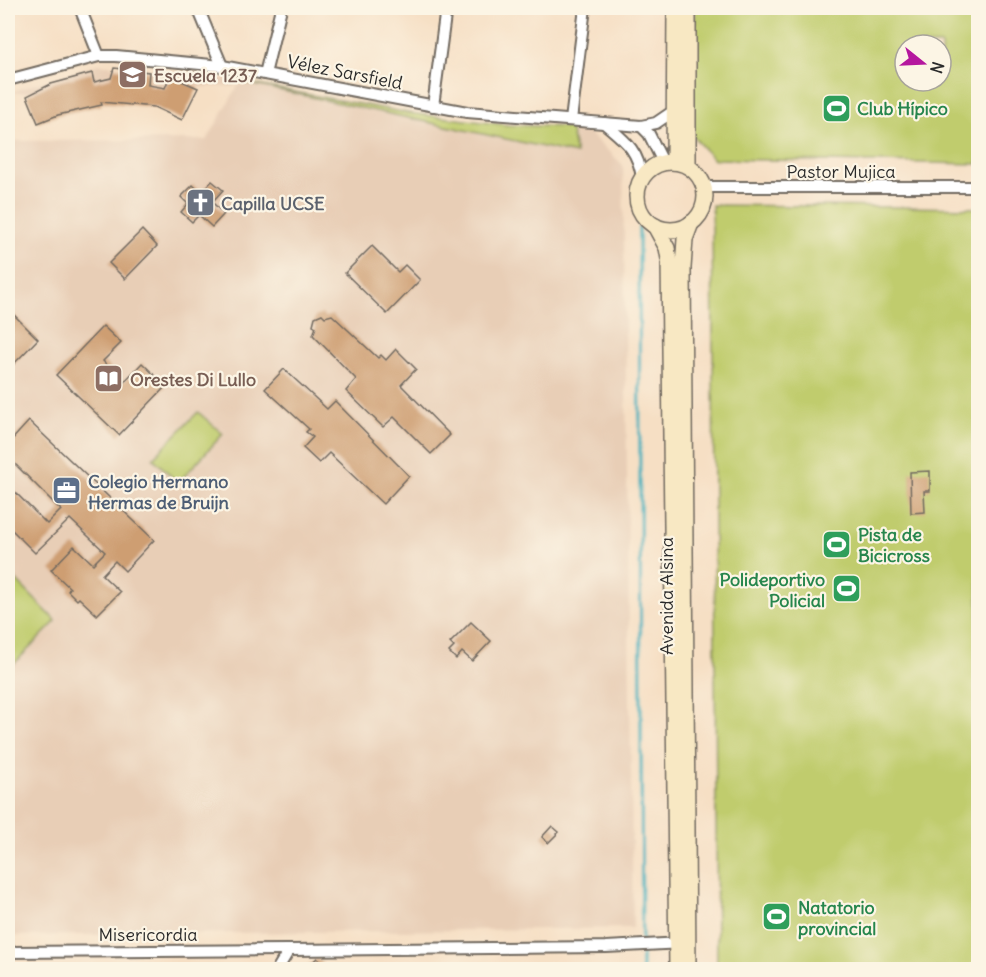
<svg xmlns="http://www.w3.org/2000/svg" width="986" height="977" font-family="Delius,sans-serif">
	<rect width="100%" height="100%" fill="#fcf5e5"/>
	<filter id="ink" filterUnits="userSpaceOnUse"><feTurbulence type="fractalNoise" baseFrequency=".0167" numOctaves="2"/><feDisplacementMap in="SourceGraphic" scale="12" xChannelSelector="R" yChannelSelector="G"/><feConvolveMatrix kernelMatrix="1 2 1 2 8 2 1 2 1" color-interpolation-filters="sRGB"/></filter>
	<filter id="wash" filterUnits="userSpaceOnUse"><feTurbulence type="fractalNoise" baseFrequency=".008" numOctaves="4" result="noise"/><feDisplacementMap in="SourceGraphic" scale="24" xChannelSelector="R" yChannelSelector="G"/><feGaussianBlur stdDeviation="1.35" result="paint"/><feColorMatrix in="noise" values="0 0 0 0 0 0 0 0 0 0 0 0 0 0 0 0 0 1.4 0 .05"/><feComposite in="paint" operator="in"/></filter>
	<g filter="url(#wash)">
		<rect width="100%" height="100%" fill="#f6dfc4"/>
		<g fill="#e8ceb6">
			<path d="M98 64 232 79 235 86 8 93Z"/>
			<path d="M239 84 315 94 390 108 453 123 545 132H588L623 165 633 928 8 936V141L207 140Z"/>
		</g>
		<g fill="#c0cc6d" stroke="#767c4c" stroke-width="1.5" fill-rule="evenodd">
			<path d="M695 8H978V164L713 159 692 135ZM905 45H941V81H905Z"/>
			<path d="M246 83 408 113 508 125 570 127 576 154Z"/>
			<path d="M712 205 978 208V969H717Z"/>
			<path d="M198 412 223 434 178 483 153 458Z"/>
			<path d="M8 572 56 621 8 670Z"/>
		</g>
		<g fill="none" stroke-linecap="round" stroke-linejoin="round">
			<path stroke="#42b0be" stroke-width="3" d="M639 228 642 970"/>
		</g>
		<g id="blocks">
			<g fill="#ce9e72">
				<path d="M114 68 149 72 148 85 165 88 170 76 198 88 182 120 154 107 101 102 102 105 58 115 38 123 27 96 51 84 92 73 94 82 111 78Z"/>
				<path d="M212 181 223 190 212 202 224 214 212 227 199 215 192 222 181 212 188 204 181 197 193 185 201 193Z"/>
				<path d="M142 230 157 246 125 279 109 263Z"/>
				<path d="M372 246 398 272 405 265 420 280 387 314 345 273Z"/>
				<path d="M8 309 38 339 8 370Z"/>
				<path d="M322 314 325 317 332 315 378 358 381 355 386 360 396 349 416 369 401 385 450 435 431 454 394 417 383 427 346 391 356 379 313 335 316 327 313 325 315 317Z"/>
				<path d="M103 326 121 343 103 361 124 382 142 363 166 386 119 435 56 375Z"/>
				<path d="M284 369 327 409 335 401 409 476 383 504 329 453 319 463 303 448 313 437 306 432 309 429 265 389Z"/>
				<path d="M29 421 154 540 125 571 115 561 102 575 120 592 97 615 79 598 77 600 68 591 70 588 51 570 74 546 93 564 105 552 70 519 35 553 8 526V485L47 524 61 510 8 457V444Z"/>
				<path d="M930 471V491H924L925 512 911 513 910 472Z"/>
				<path d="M471 622 491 641 472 661 462 652 456 659 449 652 454 647 450 643Z"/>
				<path d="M552 826 559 832 548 843 542 837Z"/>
				<path d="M317 958 328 969H305Z"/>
			</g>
		</g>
	</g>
	<g filter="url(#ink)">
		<use href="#blocks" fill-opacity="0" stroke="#726a61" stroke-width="1.5"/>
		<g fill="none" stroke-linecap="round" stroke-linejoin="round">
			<defs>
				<g id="minor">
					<path d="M80 8 99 56"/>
					<path d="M198 8 222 66"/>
					<path d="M265 74 281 8"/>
					<path d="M8 80 99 56H116L222 66 467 112 641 126 656 123 675 110"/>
					<path d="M433 106 446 8"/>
					<path d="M571 120 585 8"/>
					<path d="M604 123C625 141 638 149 642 178"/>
					<path d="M641 126 649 134 663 162"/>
					<path d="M704 187H978"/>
					<path d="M8 952 289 950"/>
					<path d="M277 970 289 950 606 947 683 943"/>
				</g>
				<g id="secondary">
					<path d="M688 8V166"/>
					<path d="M674 162 675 8"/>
					<circle cx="671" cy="196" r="34"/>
					<path d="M655 226 667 248 669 259 677 970"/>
					<path d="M688 970 683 268 685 239 691 223"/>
				</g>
			</defs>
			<use href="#minor" stroke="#726a61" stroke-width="14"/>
			<use href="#secondary" stroke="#726a61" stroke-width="18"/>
			<use href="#minor" stroke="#fff" stroke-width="10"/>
			<use href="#secondary" stroke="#f8e8c3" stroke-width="15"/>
		</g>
	</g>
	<defs>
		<symbol id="school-square" viewBox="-11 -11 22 22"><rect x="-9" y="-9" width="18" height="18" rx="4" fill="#8d6e63" stroke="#fcf5e5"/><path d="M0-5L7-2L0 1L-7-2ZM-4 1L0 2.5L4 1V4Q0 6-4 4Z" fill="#fff"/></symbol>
		<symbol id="stadium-square" viewBox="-11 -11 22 22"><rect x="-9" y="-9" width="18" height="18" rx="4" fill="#2e9e5b" stroke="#fcf5e5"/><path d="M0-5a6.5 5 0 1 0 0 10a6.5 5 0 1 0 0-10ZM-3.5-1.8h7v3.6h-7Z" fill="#fff"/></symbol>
		<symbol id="church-square" viewBox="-11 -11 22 22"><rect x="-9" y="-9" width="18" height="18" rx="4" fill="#6b7280" stroke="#fcf5e5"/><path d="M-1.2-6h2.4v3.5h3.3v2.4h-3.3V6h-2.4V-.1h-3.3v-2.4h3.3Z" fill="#fff"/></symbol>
		<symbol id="library-square" viewBox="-11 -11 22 22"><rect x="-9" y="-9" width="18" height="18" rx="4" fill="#8d6e63" stroke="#fcf5e5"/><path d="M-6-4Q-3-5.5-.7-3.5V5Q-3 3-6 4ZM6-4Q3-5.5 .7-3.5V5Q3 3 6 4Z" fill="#fff"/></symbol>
		<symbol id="office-square" viewBox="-11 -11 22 22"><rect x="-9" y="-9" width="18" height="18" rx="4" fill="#5c6f8a" stroke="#fcf5e5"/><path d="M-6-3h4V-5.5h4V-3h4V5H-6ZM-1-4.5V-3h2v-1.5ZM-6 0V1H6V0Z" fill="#fff"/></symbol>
	</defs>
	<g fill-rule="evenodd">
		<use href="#school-square" x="116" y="58" width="33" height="33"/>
		<use href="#stadium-square" x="820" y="92" width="33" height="33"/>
		<use href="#church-square" x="184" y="186" width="33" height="33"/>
		<use href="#library-square" x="92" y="362" width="33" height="33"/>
		<use href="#office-square" x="50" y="474" width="33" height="33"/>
		<use href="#stadium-square" x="820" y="528" width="33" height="33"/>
		<use href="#stadium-square" x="830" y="572" width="33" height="33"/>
		<use href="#stadium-square" x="760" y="900" width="33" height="33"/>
	</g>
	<g text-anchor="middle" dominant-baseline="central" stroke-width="4.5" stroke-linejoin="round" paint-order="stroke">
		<g font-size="18" fill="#2b2b2b" stroke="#fcf5e5">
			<text transform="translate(345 72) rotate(11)">Vélez Sarsfield</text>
			<text x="841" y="171">Pastor Mujica</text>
			<text transform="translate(666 596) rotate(-90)">Avenida Alsina</text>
			<text x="148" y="934">Misericordia</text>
		</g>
		<g font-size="18" font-weight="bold" fill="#785e54" stroke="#fcf5e5" text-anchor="start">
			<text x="154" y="75">Escuela 1237</text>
			<text x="130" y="379">Orestes Di Lullo</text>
		</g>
		<g font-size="18" font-weight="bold" fill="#27864d" stroke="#fcf5e5" text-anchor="start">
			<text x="857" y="108">Club Hípico</text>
			<text x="858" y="534">Pista de<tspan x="858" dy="21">Bicicross</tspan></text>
			<text x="825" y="579" text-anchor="end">Polideportivo<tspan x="825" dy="21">Policial</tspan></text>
			<text x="798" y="907">Natatorio<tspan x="798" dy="21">provincial</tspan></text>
		</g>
		<g font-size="18" font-weight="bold" fill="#5b616d" stroke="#fcf5e5" text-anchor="start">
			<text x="221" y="203">Capilla UCSE</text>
		</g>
		<g font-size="18" font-weight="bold" fill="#4e5e75" stroke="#fcf5e5" text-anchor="start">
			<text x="88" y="481">Colegio Hermano<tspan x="88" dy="21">Hermas de Bruijn</tspan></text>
		</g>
	</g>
	<rect width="986" height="977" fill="none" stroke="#fcf5e5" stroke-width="30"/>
	<g transform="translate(923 63) rotate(108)"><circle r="28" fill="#fcf5e5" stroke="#a8a49b" stroke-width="1.5"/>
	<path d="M0-4.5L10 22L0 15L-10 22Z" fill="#b5179e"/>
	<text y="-9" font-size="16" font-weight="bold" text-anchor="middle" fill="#2b2b2b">N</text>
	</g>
</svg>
